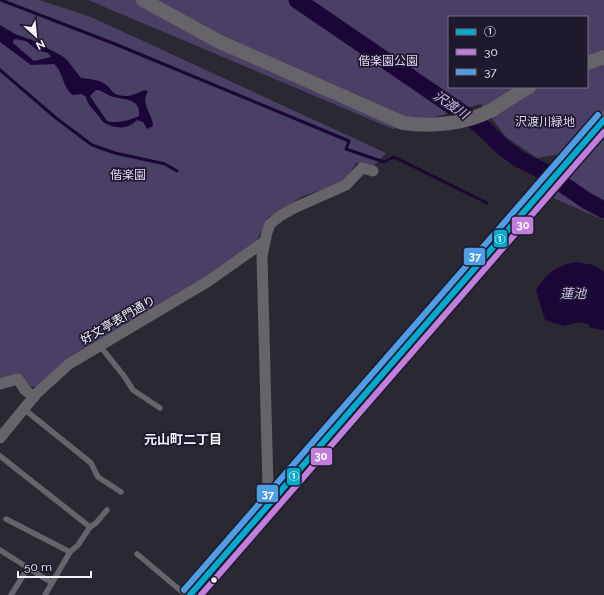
<svg xmlns="http://www.w3.org/2000/svg" width="604" height="595" font-family="Raleway,'Noto Sans JP',sans-serif">
	<rect width="100%" height="100%" fill="#2a2832"/>
	<g fill="#4a3f64" fill-rule="evenodd">
		<path d="M0 0H39L91 17 386 153 373 167 356 163 345 182 303 196 267 218 257 241 242 254 40 386 25 388 0 381Z"/>
		<path d="M88 0H604V220L553 198 590 149 537 158 506 137 481 104 393 129ZM449 17H587V87H449Z"/>
	</g>
	<g fill="#1b0737" fill-rule="evenodd">
		<path d="M0 25 15 34 32 40 62 56 67 60 81 78C89 79 97 79 105 84 109 86 111 91 114 93 124 99 135 95 144 90L148 91C140 105 153 114 153 126L147 129 143 122 137 120C128 130 114 129 103 122 97 112 88 107 86 97L82 94 73 95C62 87 64 73 54 64L31 65 0 42ZM15 39 26 41 37 50 48 53 51 57 34 61 13 43V41ZM96 90C103 90 107 96 114 97 126 100 141 99 139 116 131 120 115 124 107 121L90 96Z"/>
		<path d="M560 177 589 198 604 206V213L585 204 556 183Z"/>
		<path d="M577 262 593 265 604 272V330L591 328 588 324 579 322 564 326 545 320 536 290C549 272 554 266 577 262Z"/>
	</g>
	<g fill="none" stroke-linecap="round" stroke-linejoin="round">
		<g stroke="#1b0737" stroke-width="3">
			<path d="M1 0 115 44 349 141 346 149 384 162 394 157 487 203"/>
			<path d="M0 70 56 118 92 145 115 153 165 164 177 171"/>
		</g>
		<path stroke="#1b0737" stroke-width="17" d="M297 0 480 125 504 148 519 159 545 172 587 201 604 210"/>
		<g stroke="#666468" stroke-width="5.5">
			<path d="M100 346 124 376 133 390 160 408"/>
			<path d="M24 409 91 463 98 477 121 492"/>
			<path d="M0 456 90 527"/>
			<path d="M6 519 70 552"/>
			<path d="M0 550 52 583"/>
			<path d="M137 554 186 595"/>
			<path d="M11 595 28 568"/>
			<path d="M45 595 70 552 78 545 90 527 96 523 107 510"/>
		</g>
		<g stroke="#666468" stroke-width="11">
			<path d="M0 384 18 379 25 390 34 397"/>
			<path d="M0 438 36 394 69 364 207 282 264 242"/>
			<path d="M270 501 268 487 262 256 267 232 270 224 280 216 294 208 346 185 362 168 373 171"/>
		</g>
		<g stroke="#666468" stroke-width="14">
			<path d="M143 0 218 41 403 123C432 127 466 124 492 110 505 102 516 94 529 87"/>
			<path d="M587 63 604 57"/>
		</g>
		<path stroke="#66656d" stroke-width="18" d="M190 595 604 120"/>
		<defs>
			<path id="bus-1" d="M190 595 604 120"/>
			<path id="bus-2" d="M201 595 604 132"/>
			<path id="bus-3" d="M184 590 598 115"/>
		</defs>
		<use href="#bus-1" stroke="#1f192d" stroke-width="9"/>
		<use href="#bus-2" stroke="#1f192d" stroke-width="9"/>
		<use href="#bus-3" stroke="#1f192d" stroke-width="9"/>
		<use href="#bus-1" stroke="#00a9ce" stroke-width="6"/>
		<use href="#bus-2" stroke="#c07fdc" stroke-width="6"/>
		<use href="#bus-3" stroke="#4d9ee5" stroke-width="6"/>
	</g>
	<circle fill="#f5f3fe" stroke="#1f192d" stroke-width="1.5" cx="214" cy="580" r="3.5"/>
	<g text-anchor="middle" dominant-baseline="central" stroke-width="3.5" stroke-linejoin="round" paint-order="stroke">
		<g font-size="12" fill="#dfd6f9" stroke="#1f192d">
			<text x="388" y="61">偕楽園公園</text>
			<text x="545" y="122">沢渡川緑地</text>
			<text x="128" y="175">偕楽園</text>
		</g>
		<g font-size="12" fill="#f5f3fe" stroke="#1f192d">
			<text transform="translate(118 320) rotate(-30)">好文亭表門通り</text>
		</g>
		<g font-size="13" font-style="italic" fill="#ccbef2" stroke="#1f192d">
			<text transform="translate(451 105) rotate(34)">沢渡川</text>
			<text x="573" y="293">蓮池</text>
		</g>
		<g font-size="13" font-weight="bold" fill="#f5f3fe" stroke="#1f192d">
			<text x="183" y="439">元山町二丁目</text>
		</g>
	</g>
	<g stroke="#1f192d" stroke-width="1.5">
		<rect x="511" y="216" width="23" height="19" rx="4" fill="#c07fdc"/>
		<rect x="493" y="229" width="15" height="19" rx="4" fill="#00a9ce"/>
		<rect x="463" y="247" width="23" height="19" rx="4" fill="#4d9ee5"/>
		<rect x="310" y="447" width="23" height="19" rx="4" fill="#c07fdc"/>
		<rect x="286" y="467" width="15" height="19" rx="4" fill="#00a9ce"/>
		<rect x="256" y="484" width="23" height="19" rx="4" fill="#4d9ee5"/>
	</g>
	<g font-size="11" text-anchor="middle" font-weight="bold" fill="#fff">
		<text x="523" y="229">30</text>
		<text x="500" y="243">①</text>
		<text x="475" y="260">37</text>
		<text x="321" y="460">30</text>
		<text x="294" y="480">①</text>
		<text x="268" y="498">37</text>
	</g>
	<rect x="448" y="16" width="140" height="72" fill="#1f192d" stroke="#757081"/>
	<rect x="456" y="29" width="20" height="6" fill="#00a9ce" stroke="#757081"/>
	<text x="484" y="36" font-size="12" fill="#f5f3fe">①</text>
	<rect x="456" y="49" width="20" height="6" fill="#c07fdc" stroke="#757081"/>
	<text x="484" y="56" font-size="12" fill="#f5f3fe">30</text>
	<rect x="456" y="69" width="20" height="6" fill="#4d9ee5" stroke="#757081"/>
	<text x="484" y="76" font-size="12" fill="#f5f3fe">37</text>
	<g transform="translate(36 36) rotate(153)" stroke="#1f192d" stroke-width="3" paint-order="stroke">
	<path d="M0-3L7 15L0 10L-7 15Z" fill="#f5f3fe"/>
	<text y="-6" font-size="11" font-weight="bold" text-anchor="middle" fill="#f5f3fe">N</text>
	</g>
	<path d="M18 571v6h73v-6" fill="none" stroke="#f5f3fe" stroke-width="2"/>
	<text x="24" y="571" font-size="12" fill="#f5f3fe" stroke="#1f192d" stroke-width="3" paint-order="stroke">50 m</text>
</svg>
